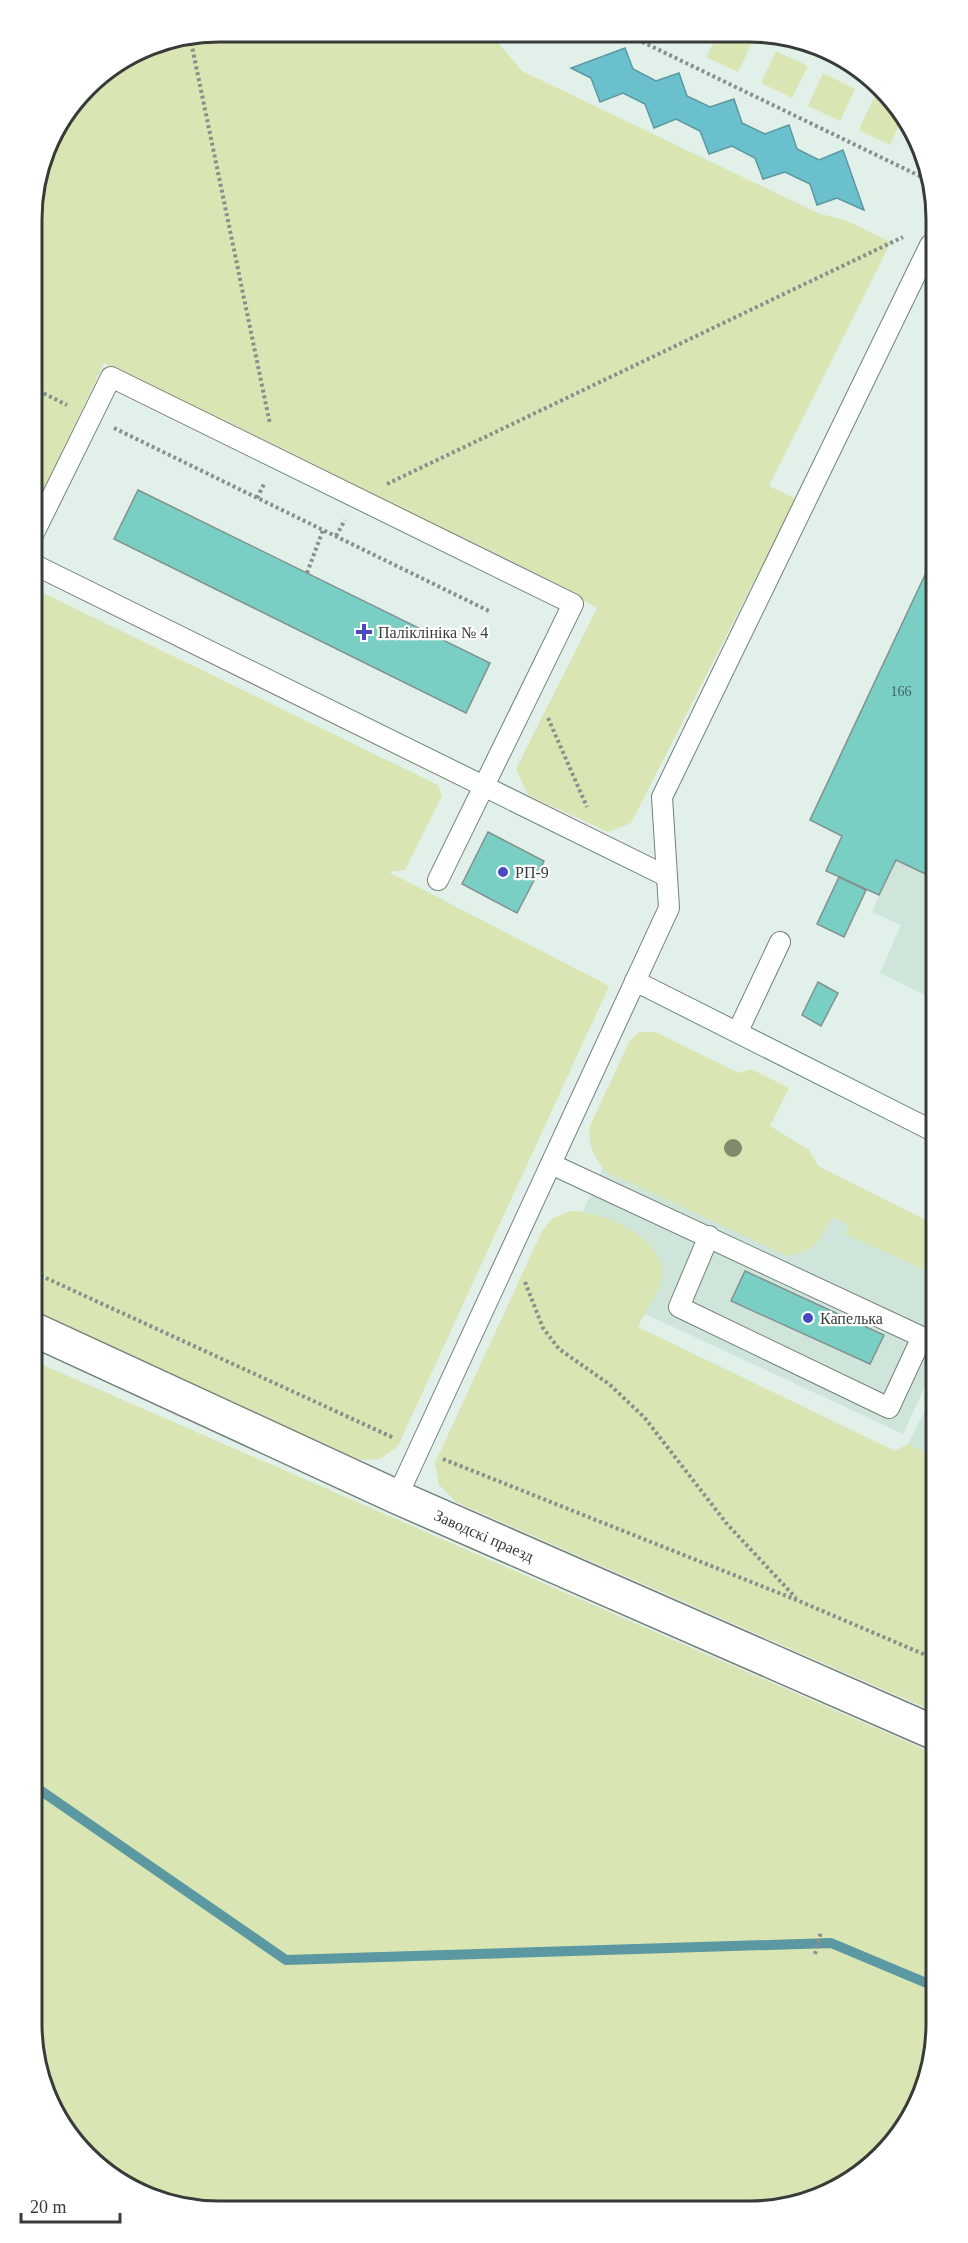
<svg xmlns="http://www.w3.org/2000/svg" width="968" height="2243" font-family="Georgia,serif">
	<rect width="100%" height="100%" fill="#e1f0e8"/>
	<g fill="#cfe5da">
		<path d="M931 562 933 999 880 973 901 925 872 912 879 895 826 871 842 836 810 820Z"/>
		<path d="M636 1096 934 1234V1367L903 1434 555 1272Z"/>
		<path d="M934 1393V1457L908 1444Z"/>
	</g>
	<g fill="#d9e5b3">
		<path d="M219 32 490 33 522 71 820 214 845 220 891 242 769 486 796 499 631 823 608 832 528 795 516 769 597 608 529 570 104 363 33 513 32 206 51 136 95 78 147 46Z"/>
		<path d="M717 35H743L753 40 738 72 706 57Z"/>
		<path d="M776 51 808 66 792 98 761 83Z"/>
		<path d="M823 73 855 89 840 121 808 106Z"/>
		<path d="M874 97 893 107 901 121 890 145 859 130Z"/>
		<path d="M33 588 438 785 442 796 405 870 389 872 609 986 398 1446 380 1459 360 1460 35 1314Z"/>
		<path d="M640 1032H655L739 1073 751 1069 789 1088 770 1126 809 1150 818 1166 934 1224V1274L845 1234 849 1225 832 1217C817 1244 819 1248 788 1256L607 1172C594 1158 589 1147 589 1128L630 1040Z"/>
		<path d="M571 1211C602 1211 665 1237 662 1276 660 1293 644 1312 638 1327L895 1451 908 1444 934 1457 935 1712 456 1502 439 1485 435 1463 542 1231 553 1218Z"/>
		<path d="M36 1362 935 1754 936 2036 922 2096 890 2147 843 2186 797 2205 183 2208 95 2165 57 2118 38 2072Z"/>
	</g>
	<path fill="#6bc0cd" stroke="#5b98a1" stroke-width="1.5" d="M625 48 633 69 656 81 679 73 687 96 710 107 734 99 742 123 765 134 789 125 797 149 819 160 843 150 864 210 837 198 817 205 810 184 785 172 763 179 755 158 732 146 709 154 700 131 676 119 654 128 645 104 623 93 600 102 591 78 571 68Z"/>
	<g fill="none" stroke-linecap="round" stroke-linejoin="round">
		<path stroke="#5b98a1" stroke-width="10" d="M37 1788 286 1960 831 1943 936 1987"/>
	</g>
	<g fill="#7acfc5" stroke="#81918f" stroke-width="1.5">
		<path d="M138 490 490 663 466 713 114 539Z"/>
		<path d="M931 562 932 877 896 860 879 895 826 871 842 836 810 820Z"/>
		<path d="M488 832 544 861 517 913 462 884Z"/>
		<path d="M839 877 866 890 844 937 817 924Z"/>
		<path d="M818 982 838 993 821 1026 802 1015Z"/>
		<path d="M745 1271 884 1335 870 1364 731 1301Z"/>
	</g>
	<g fill="none" stroke-linecap="round" stroke-linejoin="round">
		<defs>
			<g id="lane">
				<path d="M33 535 111 377 573 604 438 880"/>
				<path d="M33 564 666 876"/>
				<path d="M635 981 933 1131"/>
				<path d="M738 1031 780 942"/>
				<path d="M551 1164 922 1337 889 1408 679 1307 709 1236"/>
				<path d="M397 1497 669 908 662 797 930 245"/>
			</g>
			<g id="secondary">
				<path id="s1" d="M35 1330 397 1497 935 1733"/>
			</g>
		</defs>
		<use href="#lane" stroke="#738079" stroke-width="22"/>
		<use href="#secondary" stroke="#738079" stroke-width="36"/>
		<g stroke="#87918b" stroke-width="4" stroke-dasharray="3 3" stroke-linecap="butt">
			<path d="M626 34 930 181"/>
			<path d="M779 35 875 82"/>
			<path d="M190 37 270 424"/>
			<path d="M33 388 67 405"/>
			<path d="M114 428 489 611"/>
			<path d="M387 484 903 237"/>
			<path d="M257 498 265 482"/>
			<path d="M336 536 345 520"/>
			<path d="M307 573 323 530"/>
			<path d="M548 718 587 807"/>
			<path d="M35 1273 394 1438"/>
			<path d="M525 1282 543 1328 559 1349 609 1384 644 1417 727 1524 796 1598"/>
			<path d="M443 1459 799 1601 935 1659"/>
			<path d="M815 1954 821 1932"/>
		</g>
		<use href="#lane" stroke="#fff" stroke-width="20"/>
		<use href="#secondary" stroke="#fff" stroke-width="33"/>
	</g>
	<circle fill="#808b6c" cx="733" cy="1148" r="9"/>
	<g fill="#474ac0" stroke="#fff" stroke-width="2">
		<path d="M361 623h6v6h6v6h-6v6h-6v-6h-6v-6h6z"/>
		<circle cx="503" cy="872" r="6"/>
		<circle cx="808" cy="1318" r="6"/>
	</g>
	<g text-anchor="middle" dominant-baseline="central" stroke-width="4.5" stroke-linejoin="round" paint-order="stroke">
		<g font-size="14" fill="#48615c">
			<text x="901" y="691">166</text>
		</g>
		<g font-size="16" fill="#373c39" stroke="#fff" text-anchor="start">
			<text x="378" y="632">Паліклініка № 4</text>
			<text x="515" y="872">РП-9</text>
			<text x="820" y="1318">Капелька</text>
		</g>
		<g font-size="16" fill="#373c39" stroke="#fff">
			<text stroke="none"><textPath href="#s1" startOffset="494">Заводскі праезд</textPath></text>
		</g>
	</g>
	<path d="M0 0H968V2243H0ZM219 42H749A177 177 0 0 1 926 219V2024A177 177 0 0 1 749 2201H219A177 177 0 0 1 42 2024V219A177 177 0 0 1 219 42Z" fill="#fff" fill-rule="evenodd"/>
	<path fill="none" stroke="#373c39" stroke-width="3" d="M219 42H749A177 177 0 0 1 926 219V2024A177 177 0 0 1 749 2201H219A177 177 0 0 1 42 2024V219A177 177 0 0 1 219 42Z"/>
	<path d="M21 2213v9h99v-9" fill="none" stroke="#373c39" stroke-width="3"/>
	<text x="30" y="2213" font-size="18" fill="#373c39" stroke="#ffffff" stroke-width="4.5" paint-order="stroke">20 m</text>
</svg>
